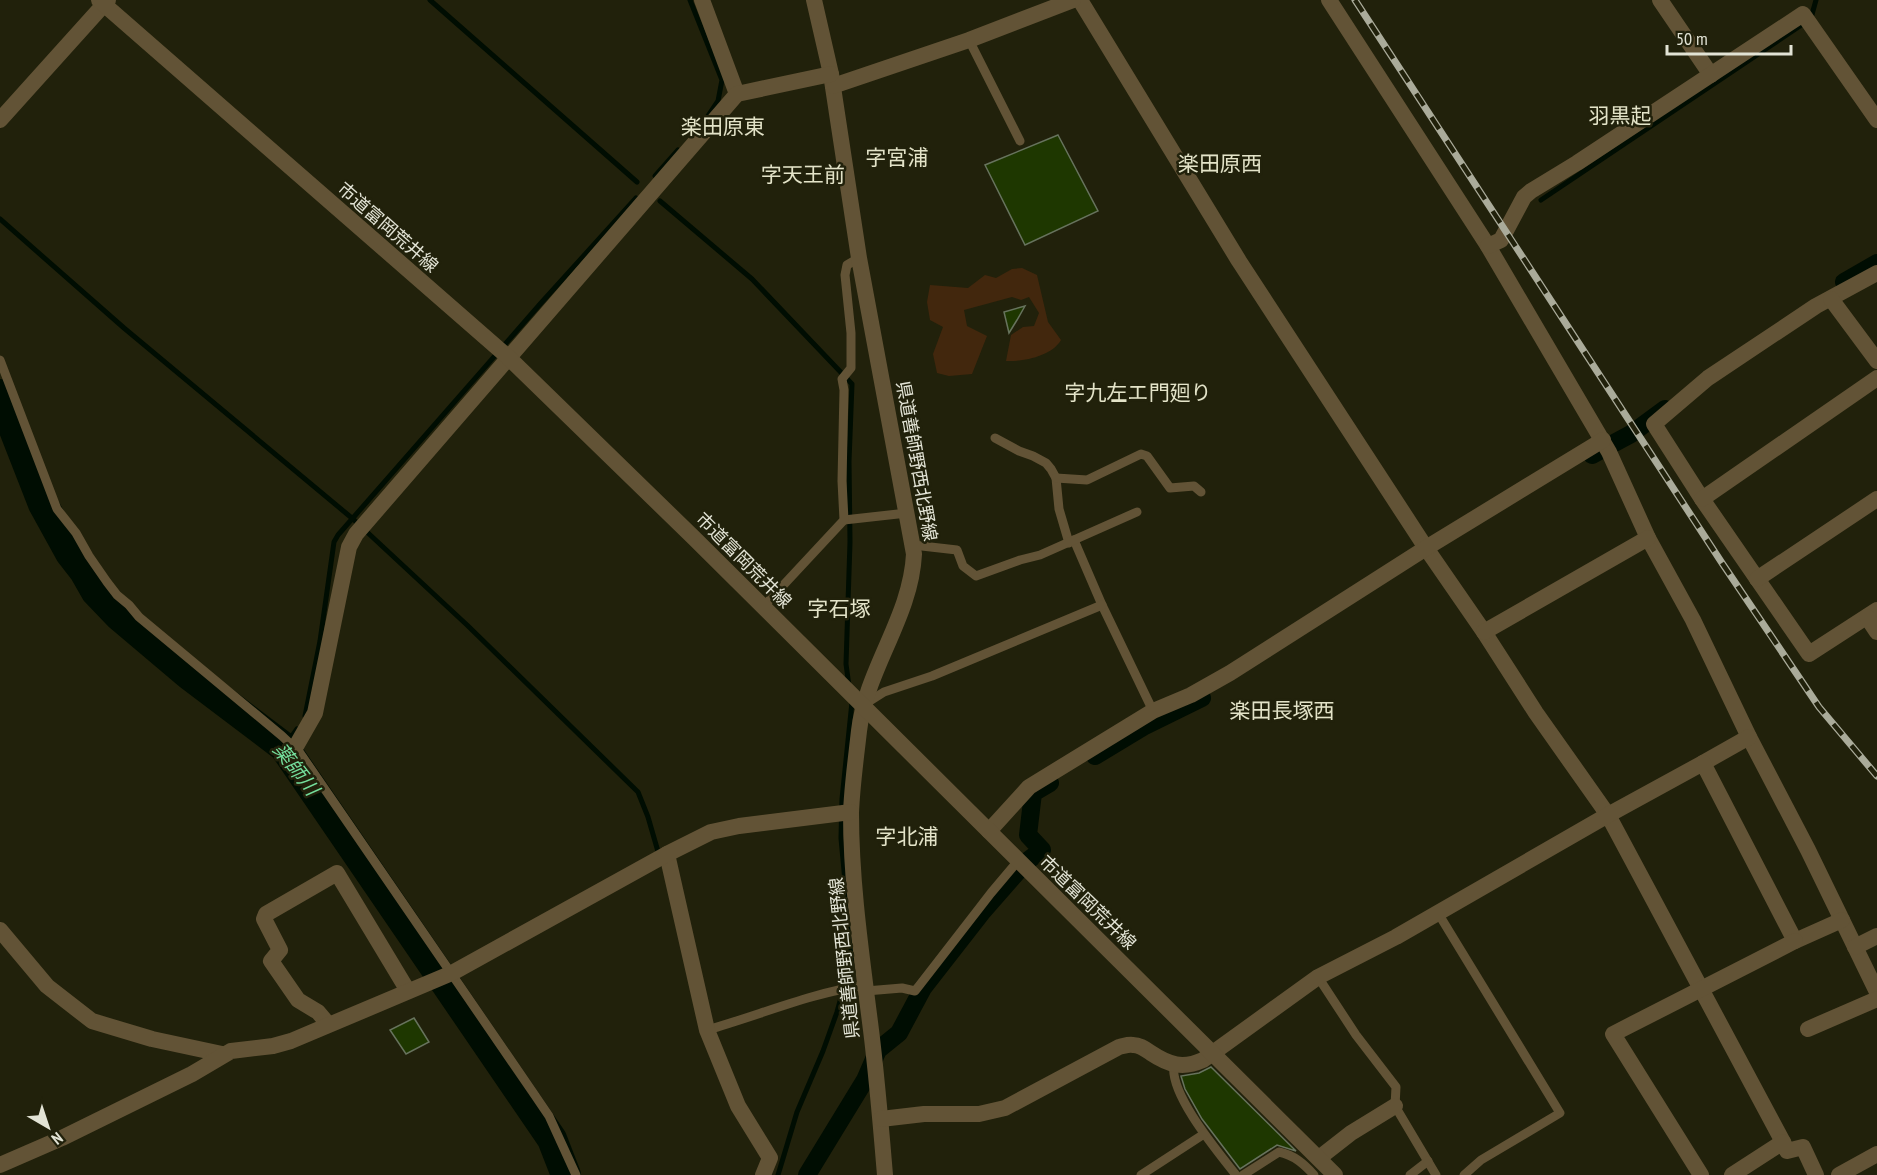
<svg xmlns="http://www.w3.org/2000/svg" width="1877" height="1175" font-family="'PT Sans Narrow','Noto Sans JP',sans-serif">
	<rect width="100%" height="100%" fill="#21210b"/>
	<path fill="#42270d" d="M1022 268 1037 275 1048 322 1061 340C1052 356 1023 362 1006 361L1011 335 1023 327 1034 326 1039 313 1029 297 1021 300 1012 297 964 310 967 326 987 336 972 374 949 376 937 373 933 354 943 327 930 320 927 302 930 285 968 288 985 275 996 278 1012 269Z"/>
	<g fill="none" stroke-linecap="round" stroke-linejoin="round">
		<g stroke="#000d02" stroke-width="5">
			<path d="M430 0 637 182"/>
			<path d="M690 0 722 80 718 101 708 116"/>
			<path d="M1811 18 1816 0"/>
			<path d="M655 176 678 150"/>
			<path d="M1541 200 1803 24"/>
			<path d="M660 201 752 279 852 384 849 461 850 542 846 664 849 686"/>
			<path d="M0 219 124 328 353 519 467 625 638 792 648 817 659 855"/>
			<path d="M305 716 320 641 334 542 338 535 541 303 636 198"/>
			<path d="M284 747 297 729"/>
			<path d="M778 1175 797 1112 823 1051 837 1012 852 958 841 838 842 799 852 702"/>
		</g>
		<g stroke="#000d02" stroke-width="18">
			<path d="M1844 282 1877 263"/>
			<path d="M1592 455 1631 434 1665 409"/>
			<path d="M1095 756 1143 727 1202 698"/>
			<path d="M807 1175 865 1080 878 1050 899 1033 923 988 983 911 1026 862 1042 850 1028 835 1033 793 1050 783"/>
		</g>
		<path stroke="#000d02" stroke-width="30" d="M0 394 43 504 70 553 84 571 96 592 118 615 189 675 284 747 552 1139 566 1175"/>
	</g>
	<g fill="#1e3700" stroke="#67735d" stroke-width="1.5">
		<path d="M1058 135 1098 211 1025 245 985 165Z"/>
		<path d="M1025 306 1017 320 1009 333 1004 312Z"/>
		<path d="M414 1018 429 1042 406 1054 390 1030Z"/>
		<path d="M1211 1067 1296 1151 1277 1145 1240 1169 1202 1119 1185 1089 1181 1076 1199 1073Z"/>
	</g>
	<g fill="none" stroke-linecap="round" stroke-linejoin="round">
		<g stroke="#625336" stroke-width="9">
			<path d="M969 40 1020 141"/>
			<path d="M0 360 57 509 76 533 89 556 107 582 117 595 129 605 139 617 282 736 300 753 532 1091 549 1116 576 1175"/>
			<path d="M995 438 1019 451 1033 456 1046 463 1051 469 1056 478 1059 509 1069 543"/>
			<path d="M1056 478 1087 480 1141 454 1147 456 1170 488 1194 486 1201 492"/>
			<path d="M844 520 907 513"/>
			<path d="M1074 540 1102 605 1153 711"/>
			<path d="M913 545 957 550 963 566 976 576 1020 560 1040 555 1137 512"/>
			<path d="M763 607 844 520 842 481 844 390 842 379 851 368V333L845 275 847 265 859 258"/>
			<path d="M865 704 884 692 932 676 1102 605"/>
			<path d="M1438 913 1560 1113 1481 1160 1464 1175"/>
			<path d="M1318 977 1356 1035 1396 1087 1395 1106 1436 1175"/>
			<path d="M866 991 902 988 915 991 991 893 1018 861"/>
			<path d="M707 1030C760 1015 811 993 865 985"/>
			<path d="M1174 1065C1169 1094 1218 1152 1236 1175"/>
			<path d="M1141 1175 1204 1134"/>
			<path d="M1243 1175 1279 1152C1294 1155 1304 1164 1314 1175"/>
			<path d="M1410 1175 1428 1161"/>
		</g>
		<g stroke="#625336" stroke-width="16">
			<path d="M702 0 737 94"/>
			<path d="M814 0 831 74 859 258 914 554C911 617 866 669 859 731 856 758 852 786 851 813 851 885 862 958 871 1030 877 1078 881 1127 885 1175"/>
			<path d="M1080 0 1239 261 1426 548 1484 632 1536 713 1608 815 1783 1142"/>
			<path d="M1329 0 1488 246 1609 452 1648 538 1693 620 1749 737 1808 850 1877 992"/>
			<path d="M1660 0 1711 75"/>
			<path d="M833 86 969 40 1073 0"/>
			<path d="M0 120 108 0"/>
			<path d="M1488 246 1501 240 1524 197 1531 191 1577 163 1803 14 1877 120"/>
			<path d="M1877 273 1816 306 1708 378 1654 424 1702 499 1809 654 1877 610"/>
			<path d="M1831 299 1877 361"/>
			<path d="M1702 499 1877 378"/>
			<path d="M1757 579 1877 499"/>
			<path d="M1867 617 1877 632"/>
			<path d="M1484 632 1648 538"/>
			<path d="M295 748 315 713 349 547 356 534 737 94 831 74"/>
			<path d="M1703 763 1749 737"/>
			<path d="M989 831 1029 787 1153 711 1191 695 1230 673 1426 548 1603 440"/>
			<path d="M667 854 707 1030 738 1106 770 1158 763 1175"/>
			<path d="M0 930 47 986 92 1021 152 1039 222 1054"/>
			<path d="M1855 947 1877 936"/>
			<path d="M328 1024 318 1012 298 1000 271 961 280 950 264 919 266 914 337 873 408 991"/>
			<path d="M1808 1029 1877 999"/>
			<path d="M881 1119 924 1114H979L1005 1108 1119 1047C1124 1046 1129 1044 1133 1045 1140 1045 1145 1049 1151 1053 1169 1065 1183 1069 1203 1060L1318 977 1396 937 1608 815 1703 763 1795 941 1842 920"/>
			<path d="M1319 1158 1351 1133 1395 1106"/>
			<path d="M0 1165 62 1138 192 1074 231 1051 273 1046 291 1041 452 973 667 854 711 832 739 826 851 812"/>
			<path d="M1701 1175 1613 1034 1795 941"/>
			<path d="M1732 1175 1783 1142 1787 1151 1803 1147 1816 1175"/>
			<path d="M1839 1175 1877 1154"/>
		</g>
		<path stroke="#625336" stroke-width="16" d="M99 0 508 357 694 538 1335 1175"/>
		<defs>
			<path id="rail" d="M1355 0 1722 563 1819 707 1877 776"/>
		</defs>
		<use href="#rail" stroke="#aaab9a" stroke-width="7"/>
		<use href="#rail" stroke="#21210b" stroke-width="4.5" stroke-dasharray="14" stroke-linecap="butt"/>
	</g>
	<g text-anchor="middle" dominant-baseline="central" stroke-width="5" stroke-linejoin="round" paint-order="stroke">
		<g font-size="18" fill="#e2e3d5" stroke="#21210b">
			<text transform="translate(388 227) rotate(41)">市道富岡荒井線</text>
			<text transform="translate(917 461) rotate(80)">県道善師野西北野線</text>
			<text transform="translate(744 560) rotate(45)">市道富岡荒井線</text>
			<text transform="translate(1088 902) rotate(44)">市道富岡荒井線</text>
			<text transform="translate(844 958) rotate(-96)">県道善師野西北野線</text>
		</g>
		<g font-size="20" font-style="italic" fill="#74de9c" stroke="#21210b">
			<text transform="translate(296 769) rotate(52)">薬師川</text>
		</g>
		<g font-size="21" fill="#e3e3c8" stroke="#21210b">
			<text x="1620" y="115">羽黒起</text>
			<text x="723" y="126">楽田原東</text>
			<text x="897" y="157">字宮浦</text>
			<text x="1220" y="163">楽田原西</text>
			<text x="803" y="174">字天王前</text>
			<text x="1138" y="392">字九左エ門廻り</text>
			<text x="839" y="608">字石塚</text>
			<text x="1282" y="710">楽田長塚西</text>
			<text x="907" y="836">字北浦</text>
		</g>
	</g>
	<g transform="translate(48 1127) rotate(141)" stroke="#21210b" stroke-width="4.5" paint-order="stroke">
	<path d="M0-4.5L10 22L0 15L-10 22Z" fill="#e2e3d5"/>
	<text y="-9" font-size="16" font-weight="bold" text-anchor="middle" fill="#e2e3d5">N</text>
	</g>
	<path d="M1667 45v9h124v-9" fill="none" stroke="#e2e3d5" stroke-width="3"/>
	<text x="1676" y="45" font-size="18" fill="#e2e3d5" stroke="#21210b" stroke-width="4.5" paint-order="stroke">50 m</text>
</svg>
